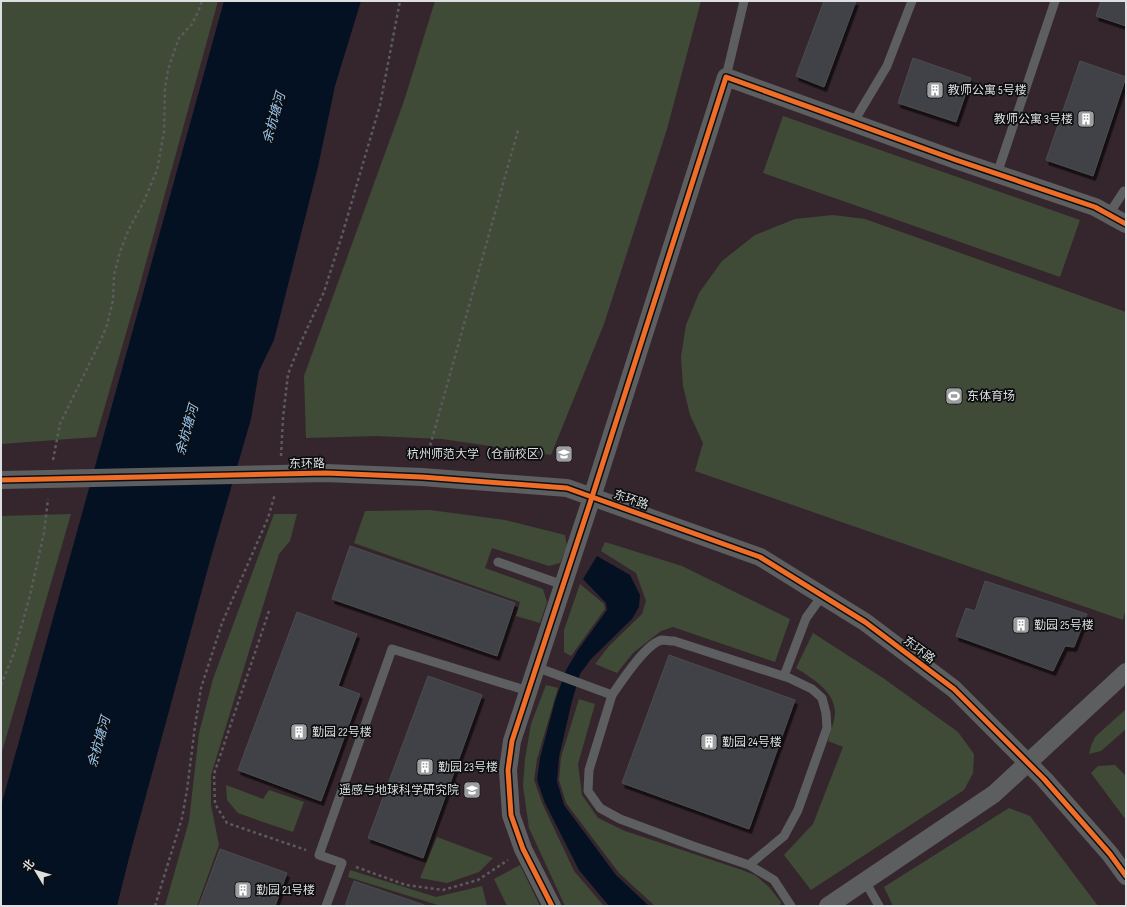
<svg xmlns="http://www.w3.org/2000/svg" width="1127" height="907" font-family="'Sofia Sans Condensed','Noto Sans SC',sans-serif">
	<defs>
		<filter id="shadow"><feDropShadow dx="2.5" dy="4.5" stdDeviation="0" flood-color="#0009"/></filter>
	</defs>
	<rect width="100%" height="100%" fill="#252526"/>
	<rect fill="#35262d" x="1" y="1" width="1125" height="905"/>
	<g fill="#3f4b37">
		<path d="M1 1H218L137 295 96 437 1 444Z"/>
		<path d="M435 1H701L667 129 604 324 551 455 442 439 376 436 306 438 304 376 404 101Z"/>
		<path d="M783 116 1080 220 1060 277 763 173Z"/>
		<path d="M833 215 865 219 1126 312V608L1123 620 695 471 703 443 690 415 683 386 681 357 686 325 699 293 722 261 755 235 795 219Z"/>
		<path d="M430 510 505 520 565 535 567 546 560 563 549 566 492 548 485 568 543 589 547 602 540 623 516 616 520 602 354 543 365 511Z"/>
		<path d="M71 514 1 755V516Z"/>
		<path d="M274 514H297L290 541 279 554 211 775V805L219 845 197 906H165L189 821 199 733 213 679Z"/>
		<path d="M605 542 682 566 790 619 775 662 673 627 661 631 633 653 617 673 595 664 609 646 642 614 646 601 636 573 601 551Z"/>
		<path d="M580 584 604 604 605 609 571 656 564 652V630Z"/>
		<path d="M813 633 883 678 958 732 974 754 973 773 964 790 811 890 784 855 813 824 843 747 828 741C830 733 834 723 835 714 836 692 812 678 796 668Z"/>
		<path d="M546 685 558 688 537 759 534 780 543 805 574 871 604 906H565L529 828 523 786 525 759 531 724Z"/>
		<path d="M579 699 595 704 578 764 582 795 598 818 625 831 739 869 755 875 769 887 781 902 780 906H655L619 873 566 803 559 780 561 757Z"/>
		<path d="M1126 709V729L1101 751 1089 754 1091 746 1095 737Z"/>
		<path d="M1115 765 1126 776V820L1091 773 1098 766Z"/>
		<path d="M226 785 263 799 269 790 304 802 293 832 260 821 238 813 227 800Z"/>
		<path d="M1009 808 1030 816 1098 906H893L884 887Z"/>
		<path d="M437 837 493 858 479 872 447 883 420 878Z"/>
		<path d="M520 865 540 906H507L494 879Z"/>
		<path d="M350 870 436 897 482 886 487 906H441L348 877Z"/>
	</g>
	<g fill="#031122">
		<path d="M224 1H361L335 86 318 167 274 340 259 371 251 419 211 557 130 854 117 906H1V806Z"/>
		<path d="M597 556 630 575 640 595 639 607 632 619 591 659 580 674 572 701 559 757 557 781 564 805 616 875 649 906H609L579 870 545 803 537 780 540 758 555 701 566 670 578 650 607 610 606 603 583 579Z"/>
	</g>
	<g fill="#404247" stroke="#4b4c4c" filter="url(#shadow)">
		<path d="M824 1H856L824 87 796 76Z"/>
		<path d="M1101 1H1126V26L1096 16Z"/>
		<path d="M913 58 971 78 956 122 898 103Z"/>
		<path d="M1080 61 1126 77 1093 176 1046 160Z"/>
		<path d="M350 546 515 603 497 656 332 599Z"/>
		<path d="M985 581 1087 614 1074 647 1065 646 1053 671 956 636 966 608 975 611Z"/>
		<path d="M297 612 357 634 338 686 360 694 321 801 238 770Z"/>
		<path d="M669 655 795 700 749 829 622 783Z"/>
		<path d="M428 676 482 695 423 858 368 838Z"/>
		<path d="M220 849 287 873 275 906H199Z"/>
		<path d="M354 881 427 906H345Z"/>
	</g>
	<g fill="none" stroke-linecap="round" stroke-linejoin="round">
		<g stroke="#5b5b5c" stroke-width="2.5" stroke-dasharray="3 3" stroke-linecap="butt">
			<path d="M281 456 283 418 288 374 301 342 324 292 343 232 380 105 400 1"/>
			<path d="M427 457 518 130"/>
			<path d="M53 460 60 424 99 344 107 325 113 300 114 275 120 252 128 231 144 201 157 170 164 132 165 88 168 70 174 52 179 38 192 24 198 12 202 1"/>
			<path d="M269 611 214 774 215 804 227 823 306 850"/>
			<path d="M1 685 14 653 30 595 44 533 48 499"/>
			<path d="M356 867 406 885 443 890 478 880 508 860"/>
			<path d="M155 906 182 818 187 790 195 726 201 688 222 623 268 518 275 494"/>
		</g>
		<g stroke="#5d5e5f" stroke-width="9">
			<path d="M726 77 744 1"/>
			<path d="M853 123 887 66 912 1"/>
			<path d="M997 174 1055 1"/>
			<path d="M1109 214 1124 191"/>
			<path d="M498 562 563 585"/>
			<path d="M536 667 612 695 589 770 588 791 600 808 620 819 693 846 749 865 774 880 791 906"/>
			<path d="M784 676 806 618 822 596"/>
			<path d="M612 695C621 682 646 643 662 640 665 640 670 641 674 641L789 678 812 689 822 698 826 713 827 728 798 810 784 836 749 865"/>
			<path d="M865 881 879 906"/>
			<path d="M326 906 342 863 319 855 392 649 528 691"/>
		</g>
		<g stroke="#5d5e5f" stroke-width="18">
			<path d="M1 480 326 473 422 477 567 488 592 497 760 557 865 622 954 689 1044 779 1110 854 1126 876"/>
			<path d="M552 906 523 849 511 815 508 770 512 741 592 497 726 77 956 160 1095 207 1126 224"/>
			<path d="M828 906 994 794 1126 672"/>
		</g>
		<defs>
			<g id="cycleway">
				<path d="M1 480 326 473 422 477 567 488 592 497 760 557 865 622 954 689 1044 779 1110 854 1126 876"/>
				<path d="M552 906 523 849 511 815 508 770 512 741 592 497 726 77 956 160 1095 207 1126 224"/>
			</g>
		</defs>
		<use href="#cycleway" stroke="#0d0e0f" stroke-width="8"/>
		<use href="#cycleway" stroke="#ee6e29" stroke-width="5"/>
	</g>
	<defs>
		<symbol id="building-square" viewBox="-11 -11 22 22"><rect x="-9" y="-9" width="18" height="18" rx="4" fill="#9d9ea0" stroke="#0d0e0f"/><path d="M-4-6H4V6H1V3H-1V6H-4ZM-2.5-4.3h1.7v1.8h-1.7ZM.8-4.3h1.7v1.8H.8ZM-2.5-1h1.7V.8h-1.7ZM.8-1h1.7V.8H.8Z" fill="#fff"/></symbol>
		<symbol id="stadium-square" viewBox="-11 -11 22 22"><rect x="-9" y="-9" width="18" height="18" rx="4" fill="#9d9ea0" stroke="#0d0e0f"/><path d="M0-5a6.5 5 0 1 0 0 10a6.5 5 0 1 0 0-10ZM-3.5-1.8h7v3.6h-7Z" fill="#fff"/></symbol>
		<symbol id="university-square" viewBox="-11 -11 22 22"><rect x="-9" y="-9" width="18" height="18" rx="4" fill="#9d9ea0" stroke="#0d0e0f"/><path d="M0-5L7-2L0 1L-7-2ZM-4 1L0 2.5L4 1V4Q0 6-4 4Z" fill="#fff"/></symbol>
	</defs>
	<g fill-rule="evenodd">
		<use href="#building-square" x="925" y="80" width="20" height="20"/>
		<use href="#building-square" x="1076" y="109" width="20" height="20"/>
		<use href="#stadium-square" x="944" y="386" width="20" height="20"/>
		<use href="#university-square" x="554" y="444" width="20" height="20"/>
		<use href="#building-square" x="1011" y="615" width="20" height="20"/>
		<use href="#building-square" x="289" y="722" width="20" height="20"/>
		<use href="#building-square" x="699" y="732" width="20" height="20"/>
		<use href="#building-square" x="415" y="757" width="20" height="20"/>
		<use href="#university-square" x="462" y="780" width="20" height="20"/>
		<use href="#building-square" x="233" y="880" width="20" height="20"/>
	</g>
	<g text-anchor="middle" dominant-baseline="central" stroke-width="3.5" stroke-linejoin="round" paint-order="stroke">
		<g font-size="12" fill="#dedfe1" stroke="#0d0e0f" text-anchor="start">
			<text x="948" y="90">教师公寓 5号楼</text>
			<text x="1073" y="119" text-anchor="end">教师公寓 3号楼</text>
			<text x="967" y="396">东体育场</text>
			<text x="551" y="454" text-anchor="end">杭州师范大学（仓前校区）</text>
			<text x="1034" y="625">勤园 25号楼</text>
			<text x="312" y="732">勤园 22号楼</text>
			<text x="722" y="742">勤园 24号楼</text>
			<text x="438" y="767">勤园 23号楼</text>
			<text x="459" y="790" text-anchor="end">遥感与地球科学研究院</text>
			<text x="256" y="890">勤园 21号楼</text>
		</g>
		<g font-size="12" fill="#dedfe1" stroke="#0d0e0f">
			<text transform="translate(307 464) rotate(-1)">东环路</text>
			<text transform="translate(631 500) rotate(19)">东环路</text>
			<text transform="translate(919 650) rotate(37)">东环路</text>
		</g>
		<g font-size="13" font-style="italic" fill="#99c8f4" stroke="#0d0e0f">
			<text transform="translate(274 118) rotate(-74)">余杭塘河</text>
			<text transform="translate(187 430) rotate(-74)">余杭塘河</text>
			<text transform="translate(99 742) rotate(-74)">余杭塘河</text>
		</g>
	</g>
	<rect width="1127" height="907" fill="none" stroke="#dedfe1" stroke-width="4"/>
	<g transform="translate(36 871) rotate(308)" stroke="#0d0e0f" stroke-width="3" paint-order="stroke">
	<path d="M0-3L7 15L0 10L-7 15Z" fill="#dedfe1"/>
	<text y="-6" font-size="11" font-weight="bold" text-anchor="middle" fill="#dedfe1">北</text>
	</g>
</svg>
